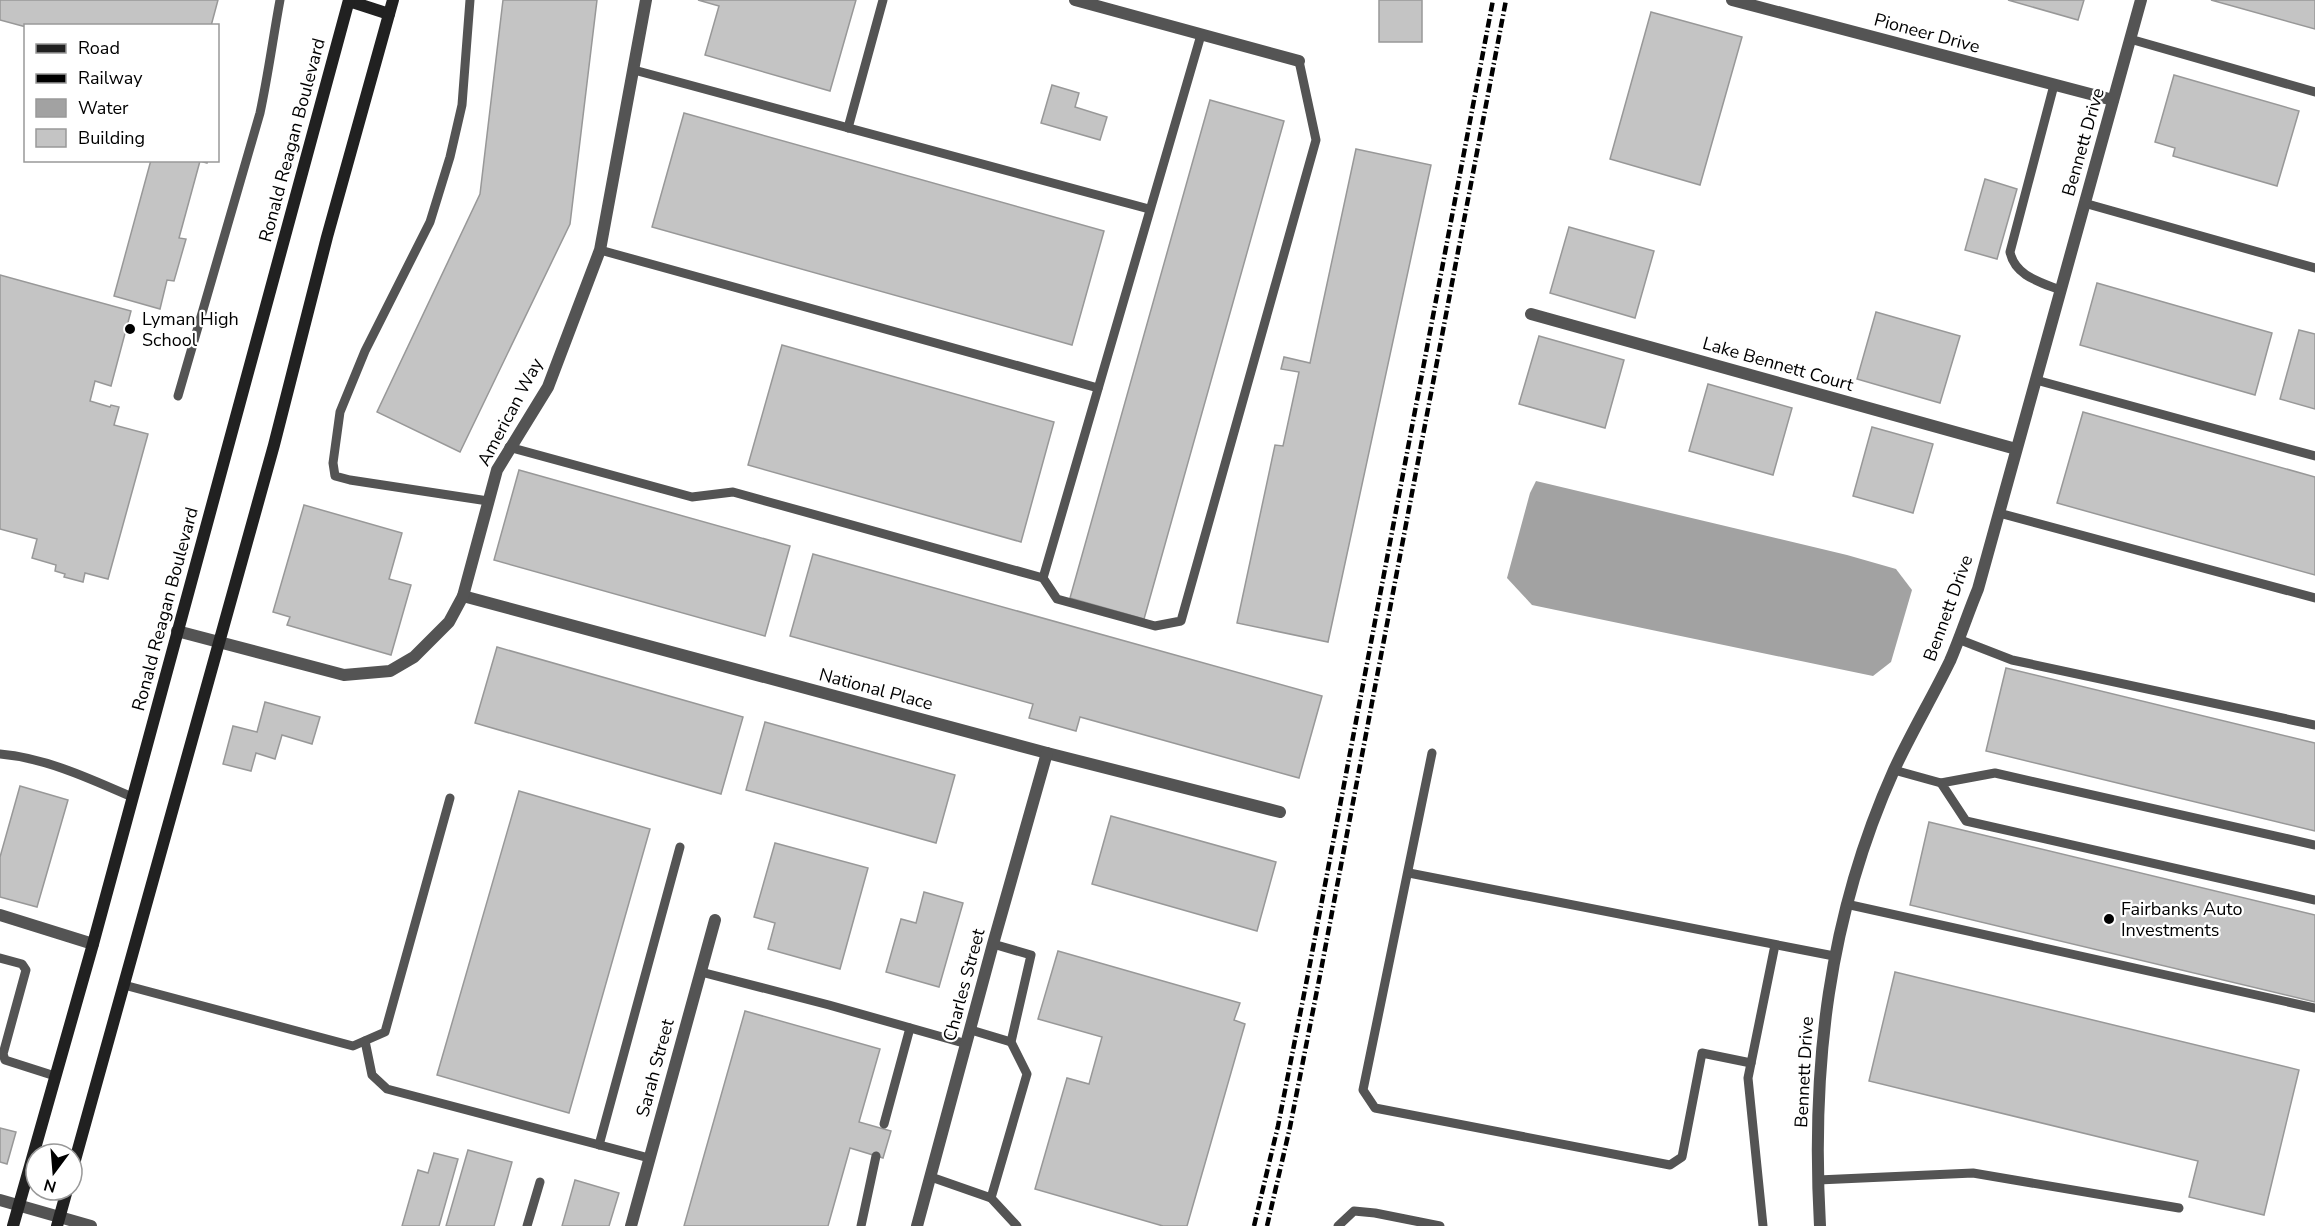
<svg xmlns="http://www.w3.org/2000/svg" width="2315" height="1226" font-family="'Nunito Sans',sans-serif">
	<rect width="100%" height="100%" fill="#fff"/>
	<path fill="#a2a2a2" d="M1536 481 1847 555 1896 569 1912 590 1891 662 1873 676 1532 605 1507 578 1530 493Z"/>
	<g fill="#c4c4c4" stroke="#989898" stroke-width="1.5">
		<path d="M0 0H218L211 26 26 27 0 20Z"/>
		<path d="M503 0H597L570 224 460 452 377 412 480 194Z"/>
		<path d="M698 0H856L830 91 705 55 719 6Z"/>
		<rect x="1379" y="0" width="43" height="42"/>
		<path d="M2008 0H2084L2078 20Z"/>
		<path d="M2211 0H2315V29Z"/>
		<path d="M1651 12 1742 37 1700 185 1610 159Z"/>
		<path d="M2174 75 2299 111 2277 186 2173 156 2175 148 2155 142Z"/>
		<path d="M1052 85 1079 93 1075 107 1107 117 1100 140 1041 123Z"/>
		<path d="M1210 100 1284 121 1144 619 1070 598Z"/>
		<path d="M684 113 1104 231 1072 345 652 227Z"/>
		<path d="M1356 149 1431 165 1328 642 1237 623 1275 445 1283 446 1299 372 1281 369 1284 357 1310 363Z"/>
		<path d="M151 160H208L207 163 200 161 179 238 186 239 174 281 167 280 160 309 114 296Z"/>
		<path d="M1985 179 2017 189 1997 259 1965 250Z"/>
		<path d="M1569 227 1654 251 1635 318 1550 293Z"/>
		<path d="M0 275 131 311 111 386 95 381 90 401 110 407 111 405 119 407 114 425 148 434 108 579 85 573 83 582 64 577 65 574 55 571 56 565 32 558 37 539 0 529Z"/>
		<path d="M2097 283 2272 333 2255 395 2080 345Z"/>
		<path d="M1876 312 1960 336 1940 403 1857 379Z"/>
		<path d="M2299 330 2315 334V409L2280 399Z"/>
		<path d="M1539 336 1624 360 1605 428 1519 404Z"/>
		<path d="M782 345 1054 422 1021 542 748 465Z"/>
		<path d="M1708 384 1792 408 1773 475 1689 451Z"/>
		<path d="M2083 412 2315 477V575L2057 503Z"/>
		<path d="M1872 427 1933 444 1913 513 1853 496Z"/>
		<path d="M519 470 790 546 765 636 494 560Z"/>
		<path d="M304 505 402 533 389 579 411 585 391 655 287 625 290 617 273 612Z"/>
		<path d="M813 554 1322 696 1299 778 1080 717 1076 731 1029 718 1033 704 790 636Z"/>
		<path d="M497 647 743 717 721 794 475 723Z"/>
		<path d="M2006 668 2315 743V831L1986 751Z"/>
		<path d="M265 702 320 717 312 744 282 735 275 759 256 753 251 771 223 764 233 726 257 732Z"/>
		<path d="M765 722 955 775 936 843 746 790Z"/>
		<path d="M20 786 68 800 37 907 0 897V857Z"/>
		<path d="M519 791 650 829 569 1113 437 1075Z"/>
		<path d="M1111 816 1276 862 1257 931 1092 884Z"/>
		<path d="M1929 822 2315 915V1002L1910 905Z"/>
		<path d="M775 843 868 868 840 969 768 949 775 923 754 917Z"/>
		<path d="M924 892 963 903 939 987 886 972 901 919 916 923Z"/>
		<path d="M1058 951 1240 1003 1234 1020 1245 1024 1187 1226H1163L1035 1189 1067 1078 1089 1084 1102 1037 1038 1019Z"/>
		<path d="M1895 972 2299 1070 2264 1215 2189 1197 2198 1161 1869 1081Z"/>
		<path d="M745 1011 880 1049 859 1122 891 1131 883 1158 850 1148 828 1226H684Z"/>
		<path d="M0 1128 16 1132 7 1164 0 1162Z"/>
		<path d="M468 1150 512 1162 494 1226H446Z"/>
		<path d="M434 1153 458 1159 439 1226H402L418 1170 428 1173Z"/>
		<path d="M575 1180 619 1193 609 1226H562Z"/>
	</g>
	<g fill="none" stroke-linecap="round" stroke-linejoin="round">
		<g stroke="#545454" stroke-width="9">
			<path d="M470 0 462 105 450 157 430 222 365 351 340 412 333 463 335 476 350 480 488 501"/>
			<path d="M1201 35 1043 578 1057 599 1155 626 1181 621 1316 140 1299 61"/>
			<path d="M2130 39 2315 92"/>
			<path d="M634 70 1149 209"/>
			<path d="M2054 85 2010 252C2015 276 2040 282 2060 290"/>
			<path d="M848 128 883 0"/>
			<path d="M2084 203 2315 268"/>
			<path d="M600 250 1098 388"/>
			<path d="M2036 380 2315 456"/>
			<path d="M178 396 260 113C268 76 273 38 280 0"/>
			<path d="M509 447 692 497 733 492 1043 578"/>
			<path d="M1999 513 2315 598"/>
			<path d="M1958 639 2012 660 2315 725"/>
			<path d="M1432 753 1363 1090 1375 1108 1670 1165 1682 1157 1702 1053 1751 1063"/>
			<path d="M0 754C46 758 91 779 132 797"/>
			<path d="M1894 770 1941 783"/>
			<path d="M2315 845 1995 773 1941 783 1966 821 2315 900"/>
			<path d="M1409 873 1834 956"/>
			<path d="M1846 904 2315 1008"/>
			<path d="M0 958 22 964 26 970 3 1054 5 1060 55 1076"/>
			<path d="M701 972 829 1005 967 1044"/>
			<path d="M124 985 353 1046 385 1032 450 798"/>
			<path d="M971 1030 1011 1042"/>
			<path d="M365 1041 372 1075 387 1089 649 1158"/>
			<path d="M884 1124 910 1028"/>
			<path d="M599 1145 680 847"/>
			<path d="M931 1177 991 1198 1017 1226"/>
			<path d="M1818 1180 1973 1173 2179 1208"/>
			<path d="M991 1198 1027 1074 1011 1042 1031 955 993 944"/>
			<path d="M527 1226 540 1182"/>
			<path d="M861 1226 876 1156"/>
			<path d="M1338 1226 1354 1211 1375 1213 1440 1226"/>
			<path d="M1763 1226 1748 1078 1775 945"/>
		</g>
		<g stroke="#545454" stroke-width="12">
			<path d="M1075 0 1299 61"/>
			<path d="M1732 0 2113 100"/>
			<path d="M1531 314 2016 449"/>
			<path d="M463 596 1047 753 1280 812"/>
			<path d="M177 631 344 675 390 671 414 657 449 622 463 596 497 470 548 387 600 250 646 0"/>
			<path d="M0 915 93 944"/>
			<path d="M0 1200 91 1226"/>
			<path d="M631 1226 715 920"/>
			<path d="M917 1226 993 944 1047 753"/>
		</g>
		<path stroke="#545454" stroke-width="12" d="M1820 1226C1811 1067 1828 917 1894 770 1911 733 1932 698 1950 661 1960 638 1968 613 1978 589L2141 0"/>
		<g stroke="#212121" stroke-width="12">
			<path d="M349 1 389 14"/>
			<path d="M72 1171 274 445 327 237 393 0"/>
			<path d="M13 1226 93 944 349 0"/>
			<path d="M57 1226 67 1190"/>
		</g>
		<g stroke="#000" stroke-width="4.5" stroke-dasharray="9 3 1.5 3" stroke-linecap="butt">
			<path d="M1254 1226 1278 1126 1309 969 1493 0"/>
			<path d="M1267 1226 1290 1127 1321 970 1506 0"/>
		</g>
	</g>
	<g fill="#000" stroke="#fff" stroke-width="2">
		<circle cx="130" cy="329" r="6"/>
		<circle cx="2109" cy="919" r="6"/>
	</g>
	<g text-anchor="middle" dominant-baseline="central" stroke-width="4.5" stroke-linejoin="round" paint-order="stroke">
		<g font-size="18" fill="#000" stroke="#fff">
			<text transform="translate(1927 33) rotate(15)">Pioneer Drive</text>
			<text transform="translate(292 140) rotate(-75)">Ronald Reagan Boulevard</text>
			<text transform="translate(2083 142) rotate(-74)">Bennett Drive</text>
			<text transform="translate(1778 364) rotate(16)">Lake Bennett Court</text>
			<text transform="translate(510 412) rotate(-62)">American Way</text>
			<text transform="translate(1948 608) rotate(-70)">Bennett Drive</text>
			<text transform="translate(165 609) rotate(-75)">Ronald Reagan Boulevard</text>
			<text transform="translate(876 689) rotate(15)">National Place</text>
			<text transform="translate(964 985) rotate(-75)">Charles Street</text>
			<text transform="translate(655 1068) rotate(-75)">Sarah Street</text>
			<text transform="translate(1804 1072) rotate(-87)">Bennett Drive</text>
		</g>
		<g font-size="18" fill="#000" stroke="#fff" text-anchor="start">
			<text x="142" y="319">Lyman High<tspan x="142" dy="21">School</tspan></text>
			<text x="2121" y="909">Fairbanks Auto<tspan x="2121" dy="21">Investments</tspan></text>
		</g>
	</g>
	<rect x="24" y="24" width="195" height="138" fill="#ffffff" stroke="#999999" stroke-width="1.5"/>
	<rect x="36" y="44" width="30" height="9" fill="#212121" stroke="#999999" stroke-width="1.5"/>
	<text x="78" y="54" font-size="18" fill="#000000">Road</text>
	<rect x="36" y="74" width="30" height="9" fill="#000000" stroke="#999999" stroke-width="1.5"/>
	<text x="78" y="84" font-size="18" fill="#000000">Railway</text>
	<rect x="36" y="99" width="30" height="18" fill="#a2a2a2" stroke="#999999" stroke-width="1.5"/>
	<text x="78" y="114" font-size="18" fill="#000000">Water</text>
	<rect x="36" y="129" width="30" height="18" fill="#c4c4c4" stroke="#999999" stroke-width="1.5"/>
	<text x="78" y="144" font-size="18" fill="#000000">Building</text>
	<g transform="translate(54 1172) rotate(196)"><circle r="28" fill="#ffffff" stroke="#999999" stroke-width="1.5"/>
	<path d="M0-4.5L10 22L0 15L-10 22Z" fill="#000000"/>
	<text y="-9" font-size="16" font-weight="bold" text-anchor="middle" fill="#000000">N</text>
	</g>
</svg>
